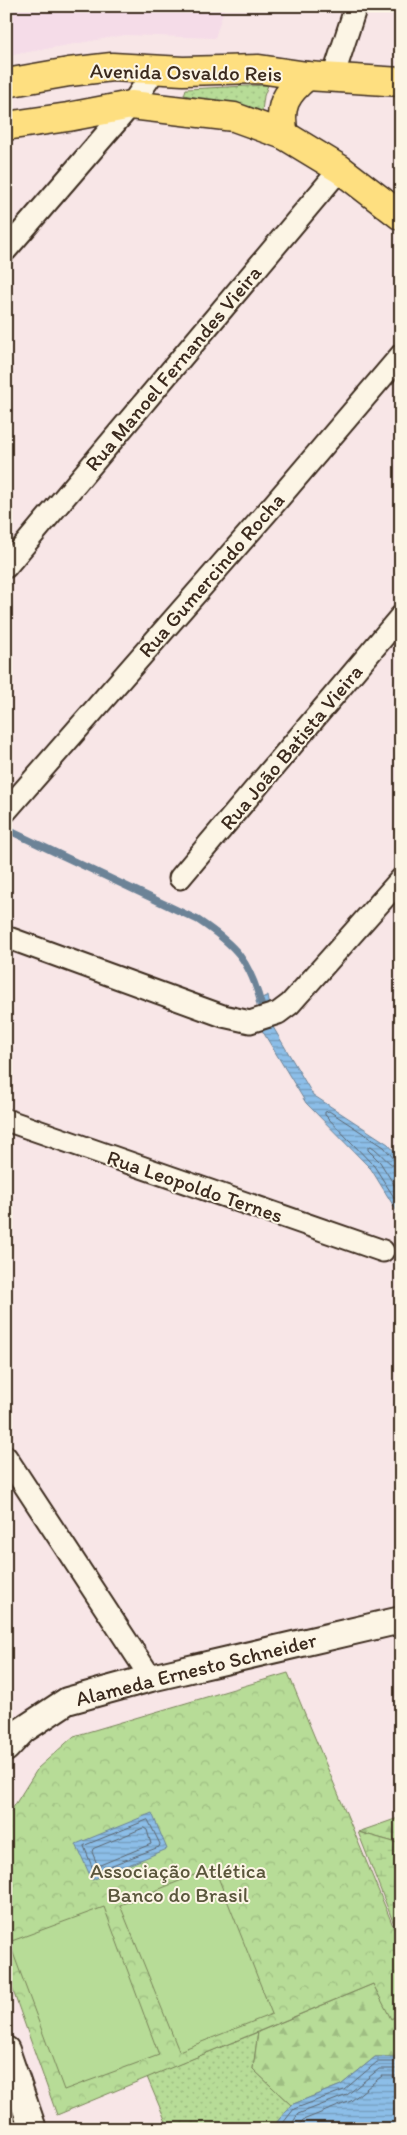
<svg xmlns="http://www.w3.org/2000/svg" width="407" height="2135" font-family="Itim,sans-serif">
	<defs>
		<pattern id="grass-dots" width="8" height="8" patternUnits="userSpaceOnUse" patternTransform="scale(1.25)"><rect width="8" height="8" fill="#b7dc97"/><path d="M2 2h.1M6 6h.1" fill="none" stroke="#9ebd82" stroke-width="1.8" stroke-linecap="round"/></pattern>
		<pattern id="forest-firs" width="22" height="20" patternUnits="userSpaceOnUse" patternTransform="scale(1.25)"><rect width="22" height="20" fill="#b7dc97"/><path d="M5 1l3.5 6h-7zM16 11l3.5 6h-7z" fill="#9ebd82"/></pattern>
		<pattern id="wetland-marsh" width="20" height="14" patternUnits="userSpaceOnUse" patternTransform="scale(1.25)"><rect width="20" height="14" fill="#b7dc97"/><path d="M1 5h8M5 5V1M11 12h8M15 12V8" fill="none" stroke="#9ebd82"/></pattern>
		<pattern id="park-crowns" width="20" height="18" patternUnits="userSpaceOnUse" patternTransform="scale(1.25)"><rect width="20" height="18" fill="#b7dc97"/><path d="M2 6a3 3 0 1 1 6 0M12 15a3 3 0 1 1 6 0" fill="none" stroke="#9ebd82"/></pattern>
		<pattern id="water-rules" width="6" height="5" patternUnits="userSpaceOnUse" patternTransform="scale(1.25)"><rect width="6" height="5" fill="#8cbee8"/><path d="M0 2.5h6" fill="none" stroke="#749bbb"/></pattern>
	</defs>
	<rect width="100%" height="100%" fill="#f8e6e7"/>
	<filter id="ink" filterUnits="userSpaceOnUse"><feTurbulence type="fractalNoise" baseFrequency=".02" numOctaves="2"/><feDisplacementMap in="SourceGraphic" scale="10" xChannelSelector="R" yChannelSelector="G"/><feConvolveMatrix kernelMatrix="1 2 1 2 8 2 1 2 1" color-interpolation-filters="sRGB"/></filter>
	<g filter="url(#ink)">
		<path fill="#f5dce8" d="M6 6H225L215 38 125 35 6 56Z"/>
		<g fill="url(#grass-dots)" stroke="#79835a">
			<path d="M268 85 264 96 262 111 184 95 186 89Z"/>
			<path d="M258 2032 253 2069 291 2105 277 2122 264 2129H169L147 2077Z"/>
		</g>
		<g fill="url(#forest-firs)" stroke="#79835a">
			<path d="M401 1817V1844L358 1832Z"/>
			<path d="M373 1984 391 2018 401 2014V2057H375L341 2085 291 2105 253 2069 258 2032Z"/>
		</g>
		<path fill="url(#wetland-marsh)" stroke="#79835a" d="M358 1832 401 1844V1942Z"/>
		<path fill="url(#park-crowns)" stroke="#79835a" d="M288 1673 401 1945V2014L391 2019 373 1984 57 2115 6 1971V1819L38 1768 74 1736Z"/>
		<g fill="#b7dc97" stroke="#79835a">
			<path d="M214 1867 272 2014 179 2051 120 1905Z"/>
			<path d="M104 1907 159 2055 64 2090 9 1942Z"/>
		</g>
		<g fill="url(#water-rules)" stroke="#6c8397">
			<path d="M268 995 273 1027 313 1095 388 1144 401 1159V1218L371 1169 306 1103 263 1032 256 1001Z"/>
			<path d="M152 1813 167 1849 92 1880 76 1844Z"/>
			<path d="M375 2057H401V2129H277V2122L291 2105 341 2085Z"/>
		</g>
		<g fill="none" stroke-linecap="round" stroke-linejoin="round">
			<g stroke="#5b656f" stroke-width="1">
				<path d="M401 1161 395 1160 384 1147 329 1111 325 1112V1115L374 1166 401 1208"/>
				<path d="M401 1168C389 1167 381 1152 371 1146L368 1147V1150L380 1162 401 1196"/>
				<path d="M148 1820 160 1844 159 1847 94 1872 84 1846Z"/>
				<path d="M144 1828 147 1830 151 1844 100 1865 97 1864 92 1852 93 1849Z"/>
				<path d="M282 2129 283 2123 294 2109 344 2090 377 2062H401"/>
				<path d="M289 2129 298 2114 347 2095 379 2069H401"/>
				<path d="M296 2129 303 2120 351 2101 382 2076H401"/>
			</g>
			<path stroke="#6c8397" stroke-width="7" d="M6 829 198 920C237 946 250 961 262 1007"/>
			<defs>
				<g id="minor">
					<path d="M333 77 356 6"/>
					<path d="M6 250 131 105 155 70"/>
					<path d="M6 567 340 169"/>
					<path d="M6 811 269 510 401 355"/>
					<path d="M180 878 401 616"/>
					<path d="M6 937 223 1016 250 1022 278 1013 290 1004 401 879"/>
					<path d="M6 1120 383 1251"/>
					<path d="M6 1457 151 1678"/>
				</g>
				<g id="tertiary">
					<path d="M6 1748 23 1730 67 1701 151 1678 401 1620"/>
					<path d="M6 2050 33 2129"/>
				</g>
				<g id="primary">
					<path d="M6 83 69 72 112 67 183 71 259 69 307 76 401 82"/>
					<path d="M6 126 68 117 131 105 234 117 284 135 340 169 401 216"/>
					<path d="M284 135C278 106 285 94 307 76"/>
				</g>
			</defs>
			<use href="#minor" stroke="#3b2a1e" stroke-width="25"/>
			<use href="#tertiary" stroke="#3b2a1e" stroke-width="30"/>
			<use href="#primary" stroke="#3b2a1e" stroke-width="31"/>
			<use href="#minor" stroke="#fcf5e5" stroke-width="21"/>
			<use href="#tertiary" stroke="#fcf5e5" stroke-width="26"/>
			<use href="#primary" stroke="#fedf80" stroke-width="28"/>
		</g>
	</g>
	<g text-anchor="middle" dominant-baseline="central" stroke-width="4" stroke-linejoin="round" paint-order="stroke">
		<g font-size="21" fill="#3b2a1e" stroke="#fcf5e5">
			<text transform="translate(186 72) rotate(1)">Avenida Osvaldo Reis</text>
			<text transform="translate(173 368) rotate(-50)">Rua Manoel Fernandes Vieira</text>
			<text transform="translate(211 575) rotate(-49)">Rua Gumercindo Rocha</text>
			<text transform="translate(291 747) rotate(-50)">Rua João Batista Vieira</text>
			<text transform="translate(195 1186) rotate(19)">Rua Leopoldo Ternes</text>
			<text transform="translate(196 1669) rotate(-14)">Alameda Ernesto Schneider</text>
		</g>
		<g font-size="21" fill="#5a563c" stroke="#fcf5e5">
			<text x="178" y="1870">Associação Atlética<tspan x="178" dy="24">Banco do Brasil</tspan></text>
		</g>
	</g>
	<rect width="407" height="2135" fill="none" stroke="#fcf5e5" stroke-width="25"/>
	<rect x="12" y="12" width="382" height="2110" fill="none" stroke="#3b2a1e" stroke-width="2" filter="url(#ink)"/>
</svg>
